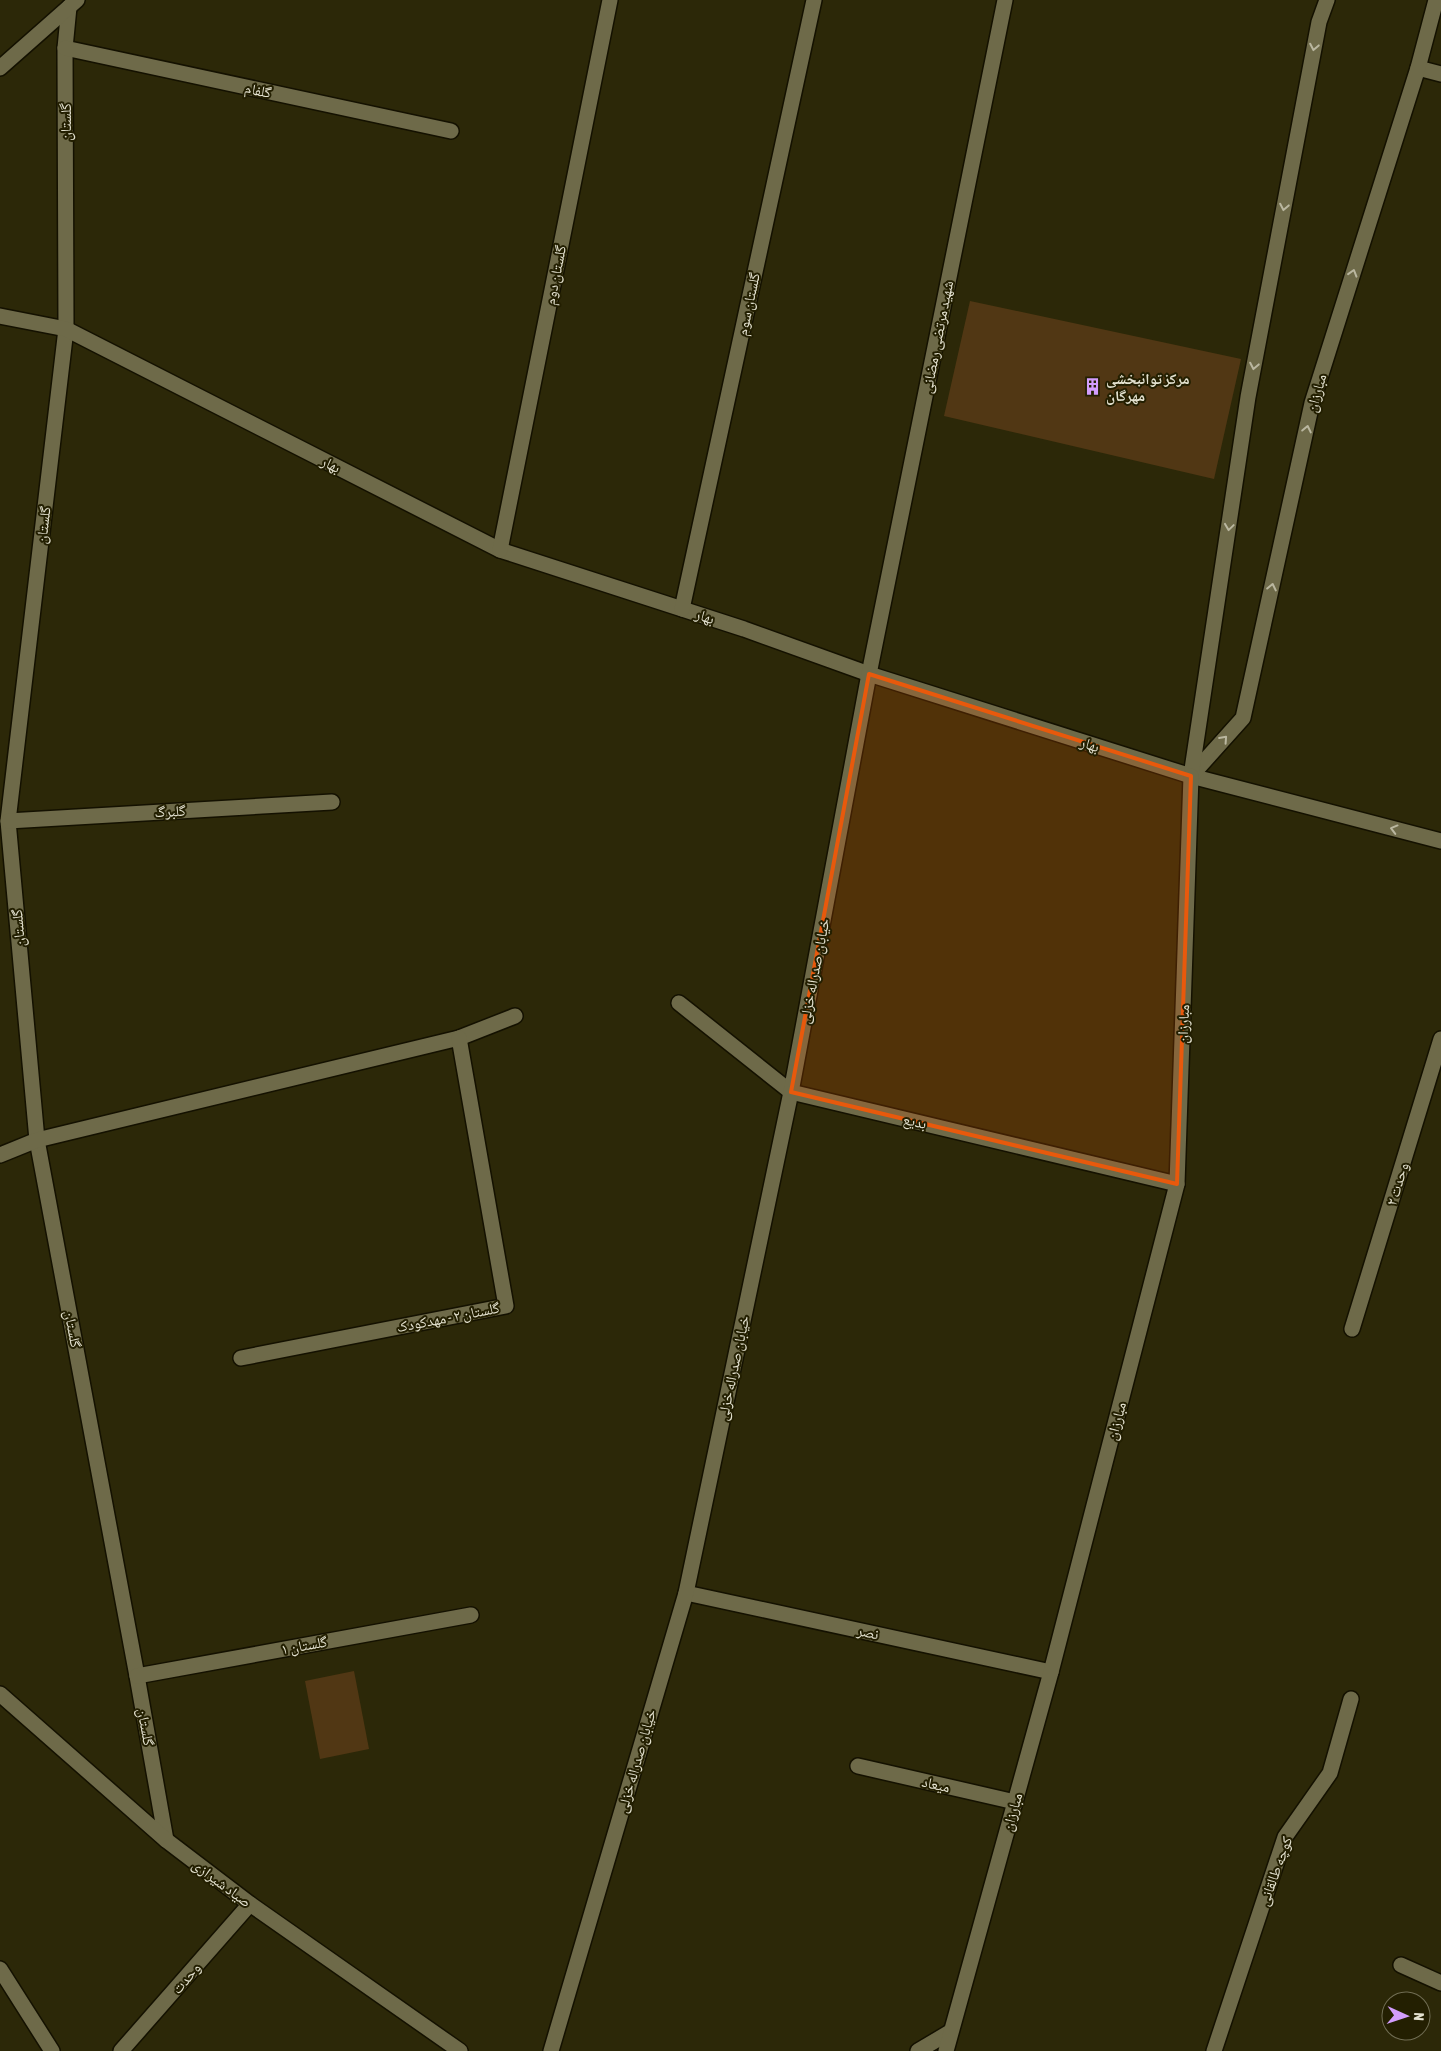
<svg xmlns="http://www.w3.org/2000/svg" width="1441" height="2051" font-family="'Asap Condensed','Noto Naskh Arabic',sans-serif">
	<rect width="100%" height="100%" fill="#2c2808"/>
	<g fill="#513714">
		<path d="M970 301 1241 359 1214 479 944 416Z"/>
		<path d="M354 1671 369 1749 320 1759 305 1681Z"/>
	</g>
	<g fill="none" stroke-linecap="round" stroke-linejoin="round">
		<defs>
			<path id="service" d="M686 1593 1051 1672"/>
			<g id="minor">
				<path d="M69 7 65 48 66 329 8 821 37 1140 137 1676 166 1840"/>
				<path d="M65 48 451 131"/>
				<path d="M1418 68 1441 74"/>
				<path d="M0 316 66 329 500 550 744 629 869 674 1191 776 1441 841"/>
				<path d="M500 550 610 0"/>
				<path d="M682 609 814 0"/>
				<path d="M1191 776 1243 718 1312 403 1418 68 1436 0"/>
				<path d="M1191 776 1248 397 1319 22 1327 0"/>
				<path d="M8 821 332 802"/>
				<path d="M679 1003 791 1092 1177 1184"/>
				<path d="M0 1155 37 1140 459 1038 515 1016"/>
				<path d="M1352 1329 1441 1039"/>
				<path d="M241 1358 506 1306 459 1038"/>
				<path d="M137 1676 471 1615"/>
				<path d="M858 1766 1015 1802"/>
				<path d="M1401 1965 1441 1983"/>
				<path d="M0 1969 52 2051"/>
				<path d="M121 2051 250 1904"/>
				<path d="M551 2051 686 1593 791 1092 869 674 1005 0"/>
				<path d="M1214 2051 1285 1837 1330 1773 1351 1699"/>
			</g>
			<g id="tertiary">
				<path d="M0 68 77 0"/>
				<path d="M0 1694 166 1840 250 1904 460 2051"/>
				<path d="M918 2051 950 2032"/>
				<path d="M946 2051 1051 1672 1177 1184 1191 776"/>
			</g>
		</defs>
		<use href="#service" stroke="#141100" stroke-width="18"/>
		<use href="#minor" stroke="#141100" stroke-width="18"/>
		<use href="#tertiary" stroke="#141100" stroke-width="18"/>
		<use href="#service" stroke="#6e6a49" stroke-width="15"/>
		<use href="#minor" stroke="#6e6a49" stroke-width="15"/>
		<use href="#tertiary" stroke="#6e6a49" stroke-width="15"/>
	</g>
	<defs><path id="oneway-chevron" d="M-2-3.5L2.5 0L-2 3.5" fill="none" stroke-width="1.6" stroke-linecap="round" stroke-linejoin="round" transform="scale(1.25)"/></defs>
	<g stroke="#bab7a0">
		<use href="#oneway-chevron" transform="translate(1314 47) rotate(101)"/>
		<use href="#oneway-chevron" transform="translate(1284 207) rotate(101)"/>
		<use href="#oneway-chevron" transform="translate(1353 273) rotate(-73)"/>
		<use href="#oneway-chevron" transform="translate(1254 366) rotate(101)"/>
		<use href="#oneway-chevron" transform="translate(1307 429) rotate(-78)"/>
		<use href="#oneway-chevron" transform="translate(1229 527) rotate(98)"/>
		<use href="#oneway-chevron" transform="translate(1272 587) rotate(-78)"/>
		<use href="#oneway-chevron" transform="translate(1224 739) rotate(-48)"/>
		<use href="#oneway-chevron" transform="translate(1394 829) rotate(-165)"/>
	</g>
	<path fill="#e8590c" fill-opacity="0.2" stroke="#e8590c" stroke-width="4" stroke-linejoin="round" d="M869 674 1191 776 1177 1184 791 1092Z"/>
	<defs>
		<symbol id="building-bare" viewBox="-9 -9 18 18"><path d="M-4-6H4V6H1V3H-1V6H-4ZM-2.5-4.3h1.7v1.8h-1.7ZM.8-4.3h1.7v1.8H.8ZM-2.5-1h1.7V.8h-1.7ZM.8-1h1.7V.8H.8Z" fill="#d29dfd" stroke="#231f01" stroke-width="2.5" paint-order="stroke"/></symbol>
	</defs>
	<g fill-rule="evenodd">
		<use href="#building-bare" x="1080" y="374" width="25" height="25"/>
	</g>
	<g text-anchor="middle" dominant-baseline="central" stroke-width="4" stroke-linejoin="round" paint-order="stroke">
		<g font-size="15" fill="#e3e1cf" stroke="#231f01">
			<text transform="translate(258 90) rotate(12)">گلفام</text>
			<text transform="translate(65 122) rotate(-90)">گلستان</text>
			<text transform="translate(555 275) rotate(-79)">گلستان دوم</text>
			<text transform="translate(748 304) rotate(-78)">گلستان سوم</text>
			<text transform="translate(937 337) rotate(-79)">شهید مرتضی رمضانی</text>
			<text transform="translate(1316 393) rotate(-74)">مبارزان</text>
			<text transform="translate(331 464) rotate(27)">بهار</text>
			<text transform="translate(43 525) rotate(-83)">گلستان</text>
			<text transform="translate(705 616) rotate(18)">بهار</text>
			<text transform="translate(1090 744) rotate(18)">بهار</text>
			<text transform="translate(170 811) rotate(-3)">گلبرگ</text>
			<text transform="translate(18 928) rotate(-95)">گلستان</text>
			<text transform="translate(814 971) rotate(-79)">خیابان صدراله خزلی</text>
			<text transform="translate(1183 1024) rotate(-88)">مبارزان</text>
			<text transform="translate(915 1121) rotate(13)">بدیع</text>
			<text transform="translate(1397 1184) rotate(-73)">وحدت ۲</text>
			<text transform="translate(448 1317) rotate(-11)">گلستان ۲ - مهدکودک</text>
			<text transform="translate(73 1329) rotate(79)">گلستان</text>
			<text transform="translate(733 1368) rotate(-78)">خیابان صدراله خزلی</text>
			<text transform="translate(1116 1421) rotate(-75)">مبارزان</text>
			<text transform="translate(868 1632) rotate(12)">نصر</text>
			<text transform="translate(304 1645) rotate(-10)">گلستان ۱</text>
			<text transform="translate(146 1727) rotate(80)">گلستان</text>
			<text transform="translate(636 1761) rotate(-74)">خیابان صدراله خزلی</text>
			<text transform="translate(936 1784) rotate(13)">میعاد</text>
			<text transform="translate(1012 1812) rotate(-74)">مبارزان</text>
			<text transform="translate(1275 1871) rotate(-70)">کوچه طالقانی</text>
			<text transform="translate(222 1883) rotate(37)">صیاد شیرازی</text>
			<text transform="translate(186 1978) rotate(-49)">وحدت</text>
		</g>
		<g font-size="15" font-weight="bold" fill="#e3e1cf" stroke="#231f01" text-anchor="start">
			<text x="1106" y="378">مرکز توانبخشی<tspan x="1106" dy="17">مهرگان</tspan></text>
		</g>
	</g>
	<g transform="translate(1406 2016) rotate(93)"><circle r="24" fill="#231f01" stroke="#706d53"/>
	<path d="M0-4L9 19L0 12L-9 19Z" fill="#d29dfd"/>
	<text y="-8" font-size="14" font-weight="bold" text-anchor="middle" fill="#e3e1cf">N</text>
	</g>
</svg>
